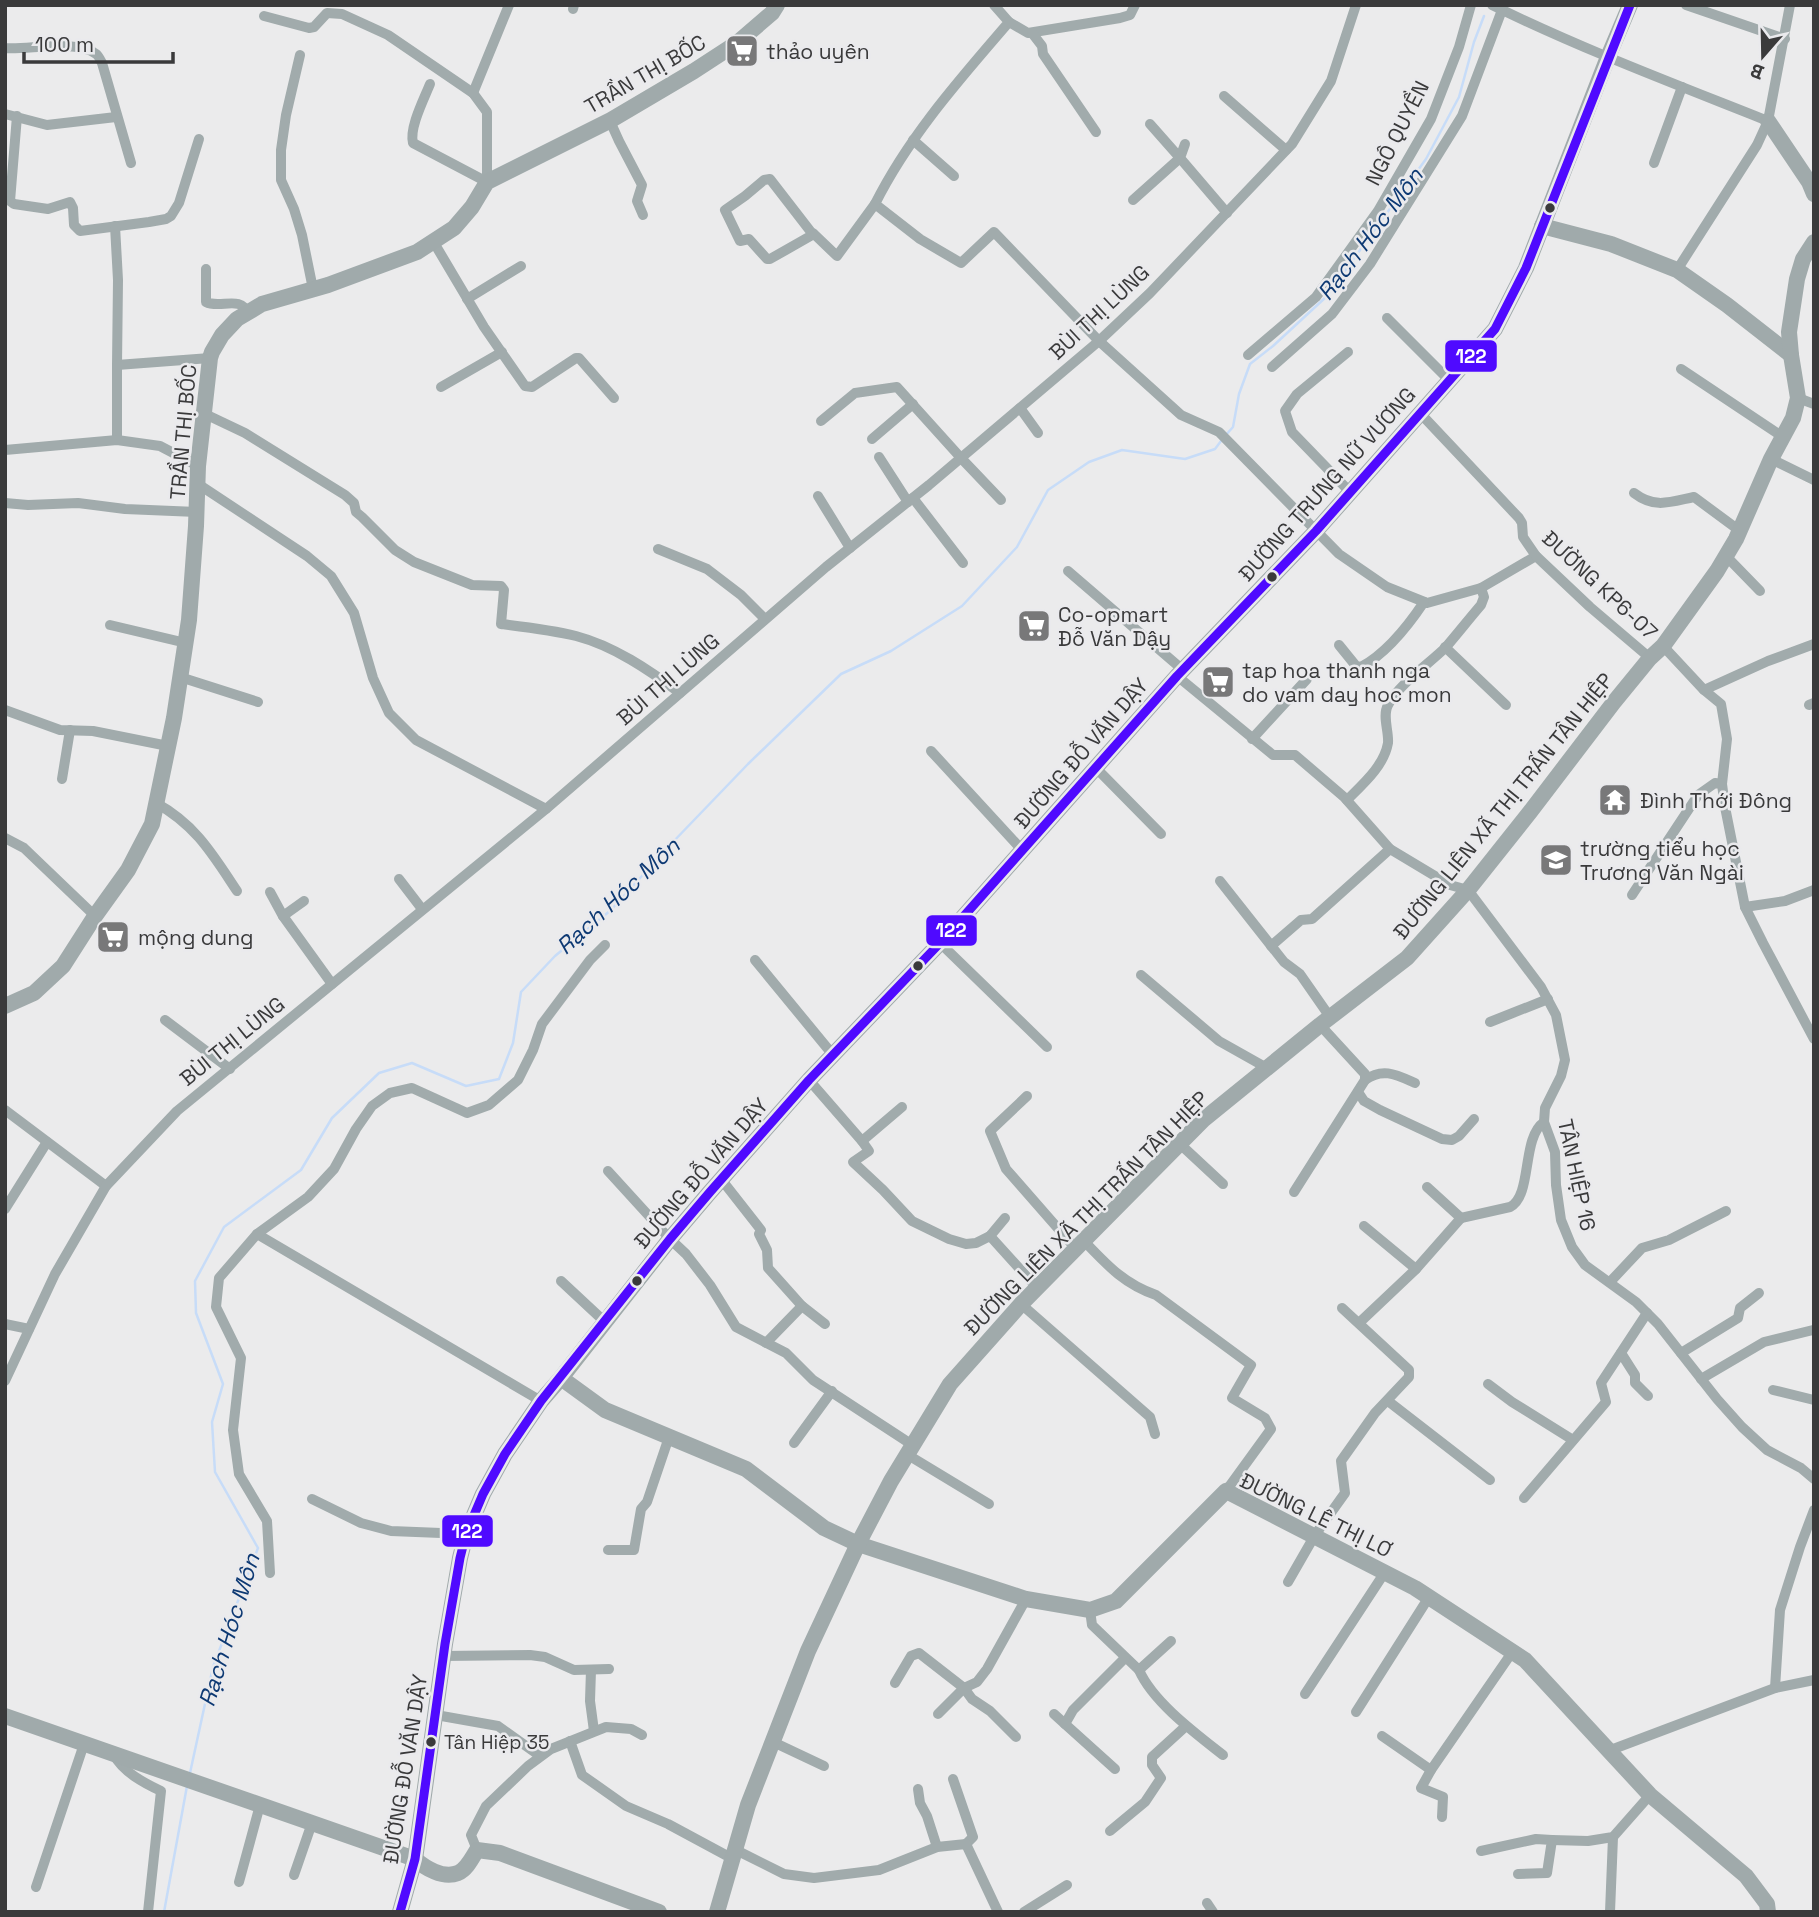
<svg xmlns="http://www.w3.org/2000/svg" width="1819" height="1917" font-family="'Space Grotesk',sans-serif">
	<rect width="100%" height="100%" fill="#ebebec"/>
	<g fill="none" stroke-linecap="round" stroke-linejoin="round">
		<g stroke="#c7dcf8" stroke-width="2.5">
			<path d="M1225 436 1233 427 1239 394 1250 364 1273 346 1326 297 1426 159 1459 97 1474 42 1484 16"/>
			<path d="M190 1773 213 1667 258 1548 215 1472 212 1422 223 1384 196 1313 195 1281 224 1227 301 1170 332 1118 379 1073 412 1063 466 1086 499 1079 513 1043 521 992 555 956 611 910 671 844 748 764 841 674 891 651 962 606 1017 547 1048 490 1089 462 1122 450 1185 459 1215 449 1221 441"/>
			<path d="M164 1912 187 1786"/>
		</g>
		<g stroke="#a1abac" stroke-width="10">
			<path d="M994 5 1009 22C960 79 909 136 875 204L920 239 961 263 994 232 1099 341 1181 415 1219 432 1339 554 1387 587 1427 603 1481 588 1536 556"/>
			<path d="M1492 5C1582 49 1675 84 1768 121"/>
			<path d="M1686 5 1785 39"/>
			<path d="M573 9 574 5"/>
			<path d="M264 16 309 28 314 27 327 13 342 14 388 35 473 93 487 112V182L413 143C409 128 424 99 430 84"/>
			<path d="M1009 22 1028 33 1120 18 1130 15 1135 5"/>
			<path d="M1032 33 1042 46 1043 54 1096 132"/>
			<path d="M5 48C28 50 78 39 96 54 98 55 101 61 102 63L131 163"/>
			<path d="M300 55 286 115 281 150V180L294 209 302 235 313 289"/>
			<path d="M473 93 509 5"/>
			<path d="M1224 96 1286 150"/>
			<path d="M5 114 47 125 116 117"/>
			<path d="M17 116 10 201 14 204 48 209 70 202 73 208 74 225 80 231 149 222 166 219 171 216 179 203 199 139"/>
			<path d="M610 121 619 141 642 185 637 201 643 215"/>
			<path d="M913 140 954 176"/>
			<path d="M1185 144 1180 158 1227 213"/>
			<path d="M1654 163 1682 87"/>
			<path d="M1133 200 1180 158 1150 124"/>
			<path d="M115 226 118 280 117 365 210 358"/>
			<path d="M814 234 770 259H767L749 239 740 241 725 210 745 196 764 180 770 179 811 232 814 234 837 256 875 204"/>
			<path d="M433 241 484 327 525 386 532 387 576 358H579L614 398"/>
			<path d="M206 269V302C219 309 242 295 247 313"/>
			<path d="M1677 270 1757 145 1768 121 1790 5"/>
			<path d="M467 299 521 266"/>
			<path d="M1387 318 1450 381"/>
			<path d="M1348 352 1297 394 1285 411 1292 432 1350 492"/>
			<path d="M1248 355 1316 297 1378 211 1431 119 1459 47 1471 5"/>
			<path d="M1272 367 1332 314 1370 264 1462 116 1502 10"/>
			<path d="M1681 369 1783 437"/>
			<path d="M441 387 502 352"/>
			<path d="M1798 398 1814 404"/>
			<path d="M1020 408 1038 433"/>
			<path d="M1420 413 1519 518 1522 523 1523 537 1536 556 1590 607 1650 658"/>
			<path d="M205 414 245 433 345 495 354 503 356 512 362 517 395 550 414 562 472 585 501 586 504 590 501 624C526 627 552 630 576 636 614 646 649 670 680 693"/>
			<path d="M821 421 855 393 897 387 961 458 1001 500"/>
			<path d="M872 439 913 404"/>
			<path d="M117 440V365"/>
			<path d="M5 450 117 440 160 446 198 466"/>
			<path d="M879 457 908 502"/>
			<path d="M1771 459 1814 480"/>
			<path d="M198 484 307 556 331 576 354 613 373 678 389 713 416 740 546 809"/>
			<path d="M1634 493C1655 509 1670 502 1694 497L1740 531"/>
			<path d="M818 496 850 548"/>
			<path d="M913 498 963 563"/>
			<path d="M5 503 28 505 78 503 125 509 197 512"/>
			<path d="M658 549 707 569 741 595 765 619"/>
			<path d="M1726 556 1760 591"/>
			<path d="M1068 571 1183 670"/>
			<path d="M110 625 186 643"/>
			<path d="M1339 645 1356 666 1361 667C1387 653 1408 626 1424 602"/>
			<path d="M1663 646 1704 690 1721 704 1727 739 1722 784 1725 807 1745 907 1763 943 1814 1039"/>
			<path d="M1445 647 1506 705"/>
			<path d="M1177 676 1273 755H1295L1344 797 1390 849 1450 885 1468 890 1541 987 1556 1015 1565 1060 1561 1076 1545 1108 1544 1122 1555 1152 1556 1185 1561 1220 1572 1247 1585 1265 1636 1302 1658 1324 1717 1399 1742 1427 1767 1450 1801 1468 1814 1479"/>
			<path d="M180 677 258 702"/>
			<path d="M1704 690 1768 661 1814 644"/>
			<path d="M1809 705 1814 703"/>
			<path d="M5 710 60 730 93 731 168 746"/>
			<path d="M1252 739 1307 679"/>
			<path d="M931 751 1023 851"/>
			<path d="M1096 768 1161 834"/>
			<path d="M62 779 70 730"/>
			<path d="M1347 800C1363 784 1384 766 1388 743 1389 731 1382 716 1388 705 1399 684 1429 664 1446 647 1458 633 1469 619 1481 605L1484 597 1481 588"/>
			<path d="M156 803C196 825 213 855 237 891"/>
			<path d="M5 838 24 848 95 916"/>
			<path d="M399 879 422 909"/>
			<path d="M1220 881 1284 962 1300 974 1330 1017"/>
			<path d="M270 892 283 916 332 984"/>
			<path d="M1632 895 1698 795 1715 783 1722 784"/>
			<path d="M1745 907 1785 901 1814 890"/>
			<path d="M283 916 304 901"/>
			<path d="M940 943 1047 1047"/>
			<path d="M1271 946 1301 920 1312 919 1390 849"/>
			<path d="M755 960 833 1055"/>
			<path d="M1141 975 1219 1041 1267 1068"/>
			<path d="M165 1020 230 1069"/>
			<path d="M1490 1022 1548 999"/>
			<path d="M809 1080 862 1141 869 1151 853 1162 883 1190 912 1221 949 1239 966 1244 976 1243 990 1236"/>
			<path d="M1365 1080C1383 1067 1397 1075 1415 1083"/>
			<path d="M1358 1092 1364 1101 1380 1110 1442 1139 1452 1140 1459 1136 1474 1119"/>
			<path d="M1027 1096 990 1131 1006 1169 1076 1249"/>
			<path d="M5 1110 106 1186"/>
			<path d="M862 1141 902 1107"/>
			<path d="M1180 1144 1223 1184"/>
			<path d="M608 1171 670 1239 686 1254 710 1285 736 1327 786 1353 813 1380 914 1446"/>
			<path d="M721 1179 761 1230 759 1234 767 1250 768 1268 802 1306 825 1324"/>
			<path d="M1294 1192 1365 1080V1074L1320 1025"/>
			<path d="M5 1209 47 1142"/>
			<path d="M1005 1218 990 1236 1037 1288"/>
			<path d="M1461 1218 1510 1207C1533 1195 1521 1138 1544 1122"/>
			<path d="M257 1234 541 1401"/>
			<path d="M1084 1241C1107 1265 1124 1284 1156 1295L1251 1365 1232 1398 1265 1418 1271 1429 1226 1491"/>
			<path d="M1416 1269 1461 1218 1427 1187"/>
			<path d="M561 1281 605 1322"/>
			<path d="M1610 1282 1642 1248 1669 1240 1726 1211"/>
			<path d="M1021 1304 1150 1417 1155 1434"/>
			<path d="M1359 1323 1416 1269 1364 1226"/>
			<path d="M5 1324 29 1329"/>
			<path d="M766 1343 802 1306"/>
			<path d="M1621 1353 1635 1375V1383L1648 1396"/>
			<path d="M1681 1353 1738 1318 1740 1308 1759 1293"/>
			<path d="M1701 1379 1764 1342 1813 1330 1814 1331"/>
			<path d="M5 1381 55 1274 106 1186 177 1111 546 809 826 567 929 485 1099 341 1150 293 1292 144 1331 81 1356 5"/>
			<path d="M1488 1384 1512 1402 1573 1440"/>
			<path d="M1773 1390 1814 1400"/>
			<path d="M1388 1401 1490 1480"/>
			<path d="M794 1443 832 1391"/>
			<path d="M908 1455 989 1504"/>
			<path d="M1524 1498 1606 1402 1601 1383 1647 1313"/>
			<path d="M312 1499 361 1523 391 1531 466 1534"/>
			<path d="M608 1550H634L641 1509 647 1502 669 1437"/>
			<path d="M270 1573 267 1521 239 1474 233 1430 241 1358 216 1307 219 1278 257 1234 308 1197 334 1169 356 1129 372 1106 390 1093 412 1088 467 1113 489 1105 518 1080 533 1050 542 1024 590 960 605 945"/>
			<path d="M1288 1582 1315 1535 1345 1493 1341 1461 1375 1413 1409 1377V1370L1342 1308"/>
			<path d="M1090 1610 1092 1625 1139 1670 1171 1641"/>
			<path d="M444 1656 530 1655 545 1657 574 1670 609 1669"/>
			<path d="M591 1670 590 1701 594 1731"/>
			<path d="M1139 1670C1153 1702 1195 1733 1223 1755"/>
			<path d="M895 1683 911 1656 919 1653 964 1688 972 1699 990 1711 1016 1737"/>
			<path d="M1775 1688 1780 1610 1800 1547 1814 1510"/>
			<path d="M1305 1694 1385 1572"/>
			<path d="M1356 1712 1429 1597"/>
			<path d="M938 1714 964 1688 977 1682 987 1669 1026 1599"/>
			<path d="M1054 1714 1065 1724"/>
			<path d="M436 1715 498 1726 540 1756"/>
			<path d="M1382 1736 1431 1770"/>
			<path d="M570 1741 582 1775 626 1806 668 1824 733 1859"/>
			<path d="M771 1741 824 1766"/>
			<path d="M1608 1751 1775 1688 1814 1680"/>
			<path d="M114 1755C123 1772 144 1783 161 1791L148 1912"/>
			<path d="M1115 1769 1065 1724 1073 1710 1125 1658"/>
			<path d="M953 1779 973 1837 966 1844"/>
			<path d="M918 1789 920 1803 927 1816 937 1847"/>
			<path d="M1442 1817 1443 1797 1421 1788 1431 1770 1513 1651"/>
			<path d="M1110 1831 1145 1802 1161 1778 1152 1765V1757L1186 1726"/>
			<path d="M1552 1840 1588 1841 1613 1837 1650 1795"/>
			<path d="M477 1850 471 1835 486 1806 528 1766 551 1749 606 1727 631 1729 642 1735"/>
			<path d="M736 1850 784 1874 814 1878 879 1870 937 1847 966 1844 998 1912"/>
			<path d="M1481 1851 1536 1839 1552 1840 1547 1873 1518 1874"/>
			<path d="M294 1875 312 1823"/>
			<path d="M239 1882 260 1805"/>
			<path d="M36 1887 84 1744"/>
			<path d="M1207 1903 1213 1912"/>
			<path d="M1024 1912 1067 1885"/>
			<path d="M1610 1912 1613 1837"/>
		</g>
		<g stroke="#a0aaab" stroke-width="16">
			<path d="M1768 121 1809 182 1814 194"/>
			<path d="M1542 226 1611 244 1677 270 1727 305 1791 355"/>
			<path d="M5 1006 34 993 63 966 95 916 128 870 152 824 174 718 189 620 196 526 198 466 210 358 212 352 222 335 237 319 262 304 328 285 417 252 454 228 472 207 487 182 611 120 694 71 737 43 772 13 777 5"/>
			<path d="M561 1378 605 1410 746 1469 824 1528 858 1544 1026 1599 1090 1610 1116 1601 1226 1491 1415 1588 1525 1660 1650 1795 1746 1876 1767 1904 1768 1912"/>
			<path d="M5 1716 415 1859C425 1868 443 1879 458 1873 467 1869 472 1858 477 1850L500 1853 659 1912"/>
			<path d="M400 1912 415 1859 418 1838 445 1644 460 1558 466 1534 483 1494 505 1454 541 1401 561 1378 670 1239 710 1192 809 1080 940 943 1177 676 1316 531 1495 329 1526 268 1608 57 1630 5"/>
			<path d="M717 1912 748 1805 808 1651 858 1544 891 1481 950 1384 1021 1304 1203 1120 1320 1025 1407 958 1468 890 1530 812 1614 702 1650 658 1663 646 1717 571 1736 539 1771 459 1793 418 1798 398 1791 355 1789 332 1797 279 1803 259 1814 242"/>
		</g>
		<defs>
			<path id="bus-1" d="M400 1912 415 1859 445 1644 460 1558 466 1534 483 1494 505 1454 541 1401 670 1239 710 1192 809 1080 940 943 1177 676 1316 531 1495 329 1526 268 1630 5"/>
		</defs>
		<use href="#bus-1" stroke="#eaeaed" stroke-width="14"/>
		<use href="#bus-1" stroke="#4f0aff" stroke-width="9"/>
	</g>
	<defs>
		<symbol id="supermarket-square" viewBox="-11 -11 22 22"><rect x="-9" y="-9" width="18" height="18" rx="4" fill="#787879" stroke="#eaeaed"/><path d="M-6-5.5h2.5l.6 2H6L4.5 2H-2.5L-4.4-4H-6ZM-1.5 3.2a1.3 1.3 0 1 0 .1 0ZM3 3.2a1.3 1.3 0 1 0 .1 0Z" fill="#fff"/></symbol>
		<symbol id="temple-square" viewBox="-11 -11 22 22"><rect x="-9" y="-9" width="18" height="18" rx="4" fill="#787879" stroke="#eaeaed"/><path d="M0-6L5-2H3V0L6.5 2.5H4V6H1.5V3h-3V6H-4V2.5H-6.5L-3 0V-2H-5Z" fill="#fff"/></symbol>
		<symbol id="school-square" viewBox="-11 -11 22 22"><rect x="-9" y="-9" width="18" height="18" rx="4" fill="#787879" stroke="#eaeaed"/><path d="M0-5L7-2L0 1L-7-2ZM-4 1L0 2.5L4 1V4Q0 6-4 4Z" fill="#fff"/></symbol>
	</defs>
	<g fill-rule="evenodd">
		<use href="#supermarket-square" x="723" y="32" width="38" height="38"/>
		<use href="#supermarket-square" x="1015" y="607" width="38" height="38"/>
		<use href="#supermarket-square" x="1199" y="663" width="38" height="38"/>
		<use href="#temple-square" x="1596" y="781" width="38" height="38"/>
		<use href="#school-square" x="1537" y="841" width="38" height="38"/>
		<use href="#supermarket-square" x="94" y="918" width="38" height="38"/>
	</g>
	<g fill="#3a3a3b" stroke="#eaeaed" stroke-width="2.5">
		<circle cx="1550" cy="208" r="6"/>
		<circle cx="1272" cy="577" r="6"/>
		<circle cx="918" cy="966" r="6"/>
		<circle cx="637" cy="1281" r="6"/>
		<circle cx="431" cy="1742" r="6"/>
	</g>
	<g text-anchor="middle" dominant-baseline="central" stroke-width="5" stroke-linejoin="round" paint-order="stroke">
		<g font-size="19" fill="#3a3a3b" stroke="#eaeaed" text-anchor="start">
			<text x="444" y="1742">Tân Hiệp 35</text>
		</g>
		<g font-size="21" fill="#3a3a3b" stroke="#eaeaed" text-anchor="start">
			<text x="766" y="51">thảo uyên</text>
			<text x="1058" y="614">Co-opmart<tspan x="1058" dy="24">Đỗ Văn Dậy</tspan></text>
			<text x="1242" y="670">tap hoa thanh nga<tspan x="1242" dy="24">do vam day hoc mon</tspan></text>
			<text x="1640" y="800">Đình Thới Đông</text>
			<text x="1580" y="848">trường tiểu học<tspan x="1580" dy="24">Trương Văn Ngài</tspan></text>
			<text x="138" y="937">mộng dung</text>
		</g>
		<g font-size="21" fill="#3a3a3b" stroke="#eaeaed">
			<text transform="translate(645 74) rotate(-30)">TRẦN THỊ BỐC</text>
			<text transform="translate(1397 133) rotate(-63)">NGÔ QUYỀN</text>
			<text transform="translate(1099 312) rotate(-43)">BÙI THỊ LÙNG</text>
			<text transform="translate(183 432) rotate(-85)">TRẦN THỊ BỐC</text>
			<text transform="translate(1327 484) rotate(-48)">ĐƯỜNG TRƯNG NỮ VƯƠNG</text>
			<text transform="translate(1600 585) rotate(43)">ĐƯỜNG KP6-07</text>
			<text transform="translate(668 679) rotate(-41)">BÙI THỊ LÙNG</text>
			<text transform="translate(1081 753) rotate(-49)">ĐƯỜNG ĐỖ VĂN DẬY</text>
			<text transform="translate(1503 806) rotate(-51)">ĐƯỜNG LIÊN XÃ THỊ TRẤN TÂN HIỆP</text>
			<text transform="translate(232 1041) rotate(-39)">BÙI THỊ LÙNG</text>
			<text transform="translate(701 1173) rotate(-49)">ĐƯỜNG ĐỖ VĂN DẬY</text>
			<text transform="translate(1577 1175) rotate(78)">TÂN HIỆP 16</text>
			<text transform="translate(1086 1213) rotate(-45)">ĐƯỜNG LIÊN XÃ THỊ TRẤN TÂN HIỆP</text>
			<text transform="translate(1316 1515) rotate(26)">ĐƯỜNG LÊ THỊ LƠ</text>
			<text transform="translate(405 1769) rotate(-81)">ĐƯỜNG ĐỖ VĂN DẬY</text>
		</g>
		<g font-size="23" font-style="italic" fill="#0d3973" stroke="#eaeaed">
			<text transform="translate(1370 234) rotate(-53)">Rạch Hóc Môn</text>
			<text transform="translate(618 896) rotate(-43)">Rạch Hóc Môn</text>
			<text transform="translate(229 1630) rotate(-73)">Rạch Hóc Môn</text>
		</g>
	</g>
	<g stroke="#eaeaed" stroke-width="2.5">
		<rect x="1444" y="339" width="54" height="34" rx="7" fill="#4f0aff"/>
		<rect x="925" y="914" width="53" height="33" rx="7" fill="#4f0aff"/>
		<rect x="441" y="1514" width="53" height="34" rx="7" fill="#4f0aff"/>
	</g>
	<g font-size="19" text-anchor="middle" font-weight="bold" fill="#fff">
		<text x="1471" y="363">122</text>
		<text x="951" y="937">122</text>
		<text x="467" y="1538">122</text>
	</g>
	<rect width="1819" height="1917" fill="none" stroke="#3a3a3b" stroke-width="14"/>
	<g transform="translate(1763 56) rotate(200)" stroke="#eaeaed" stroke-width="5" paint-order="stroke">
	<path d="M0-5L12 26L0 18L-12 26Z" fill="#3a3a3b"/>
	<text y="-10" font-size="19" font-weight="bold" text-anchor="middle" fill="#3a3a3b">B</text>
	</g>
	<path d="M24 52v10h149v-10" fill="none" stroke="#3a3a3b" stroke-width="3.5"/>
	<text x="35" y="52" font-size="21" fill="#3a3a3b" stroke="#eaeaed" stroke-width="5" paint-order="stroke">100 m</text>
</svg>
